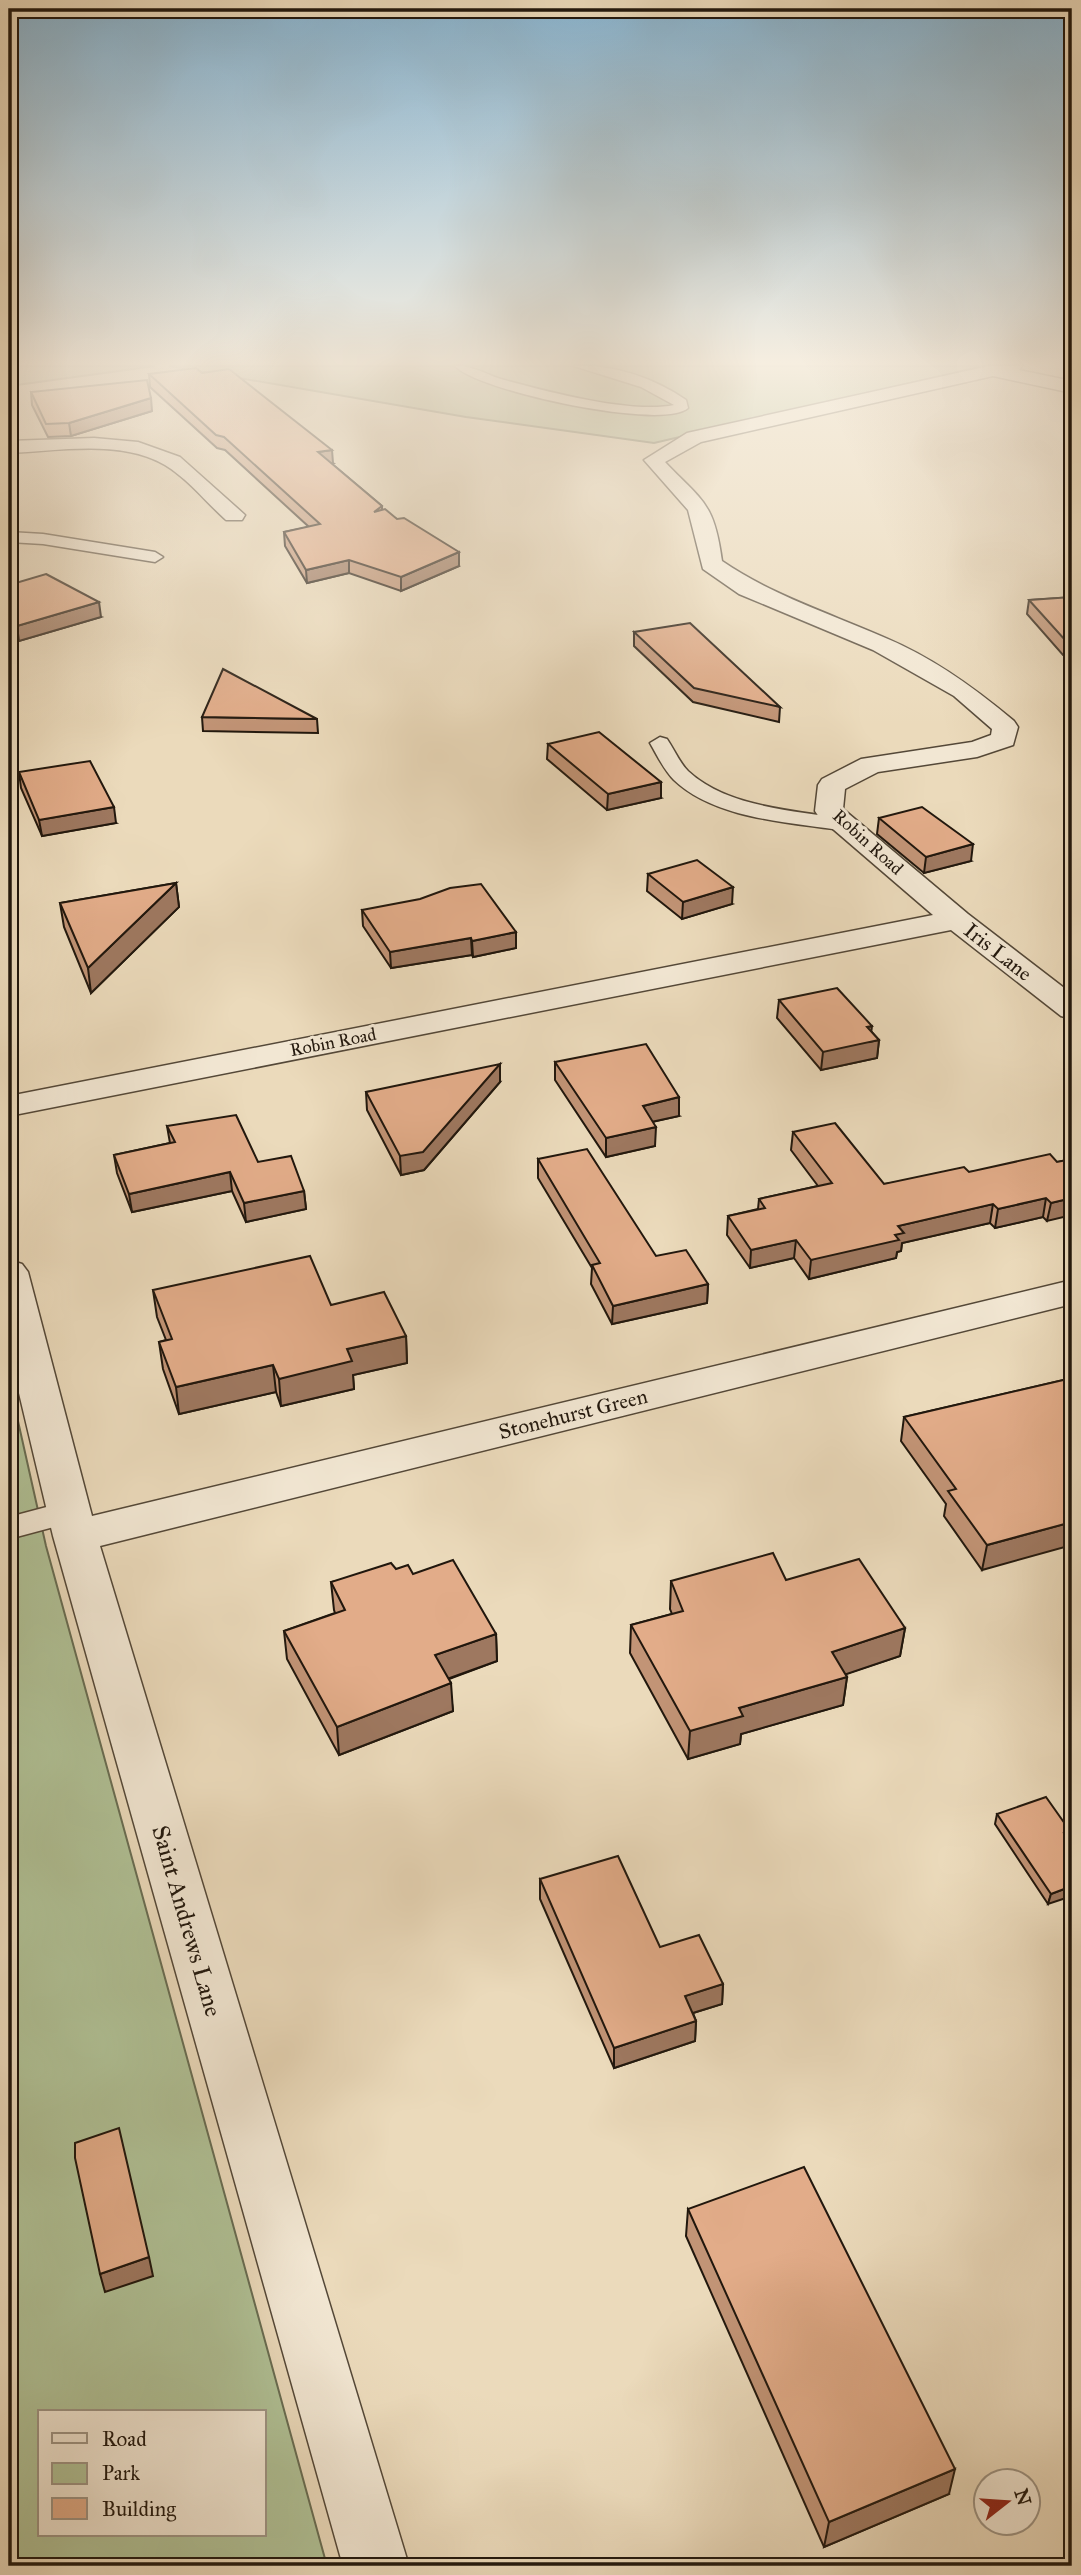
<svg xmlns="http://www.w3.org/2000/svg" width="1081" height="2575" font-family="'IM FELL Great Primer',serif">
	<rect width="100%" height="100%" fill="#ebdabb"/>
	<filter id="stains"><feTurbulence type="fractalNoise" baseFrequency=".00286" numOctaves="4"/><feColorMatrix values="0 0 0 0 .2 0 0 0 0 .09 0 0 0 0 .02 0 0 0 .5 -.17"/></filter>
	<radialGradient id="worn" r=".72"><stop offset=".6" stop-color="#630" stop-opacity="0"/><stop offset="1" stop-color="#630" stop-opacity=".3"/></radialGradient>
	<g fill="#b0c196" stroke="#686c52" stroke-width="2" fill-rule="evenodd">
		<path d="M9 366H155L9 386Z"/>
		<path d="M169 366H983L654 443 466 417Z"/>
		<path d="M9 1381 46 1546 327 2566H9ZM40 2412H264V2535H40Z"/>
	</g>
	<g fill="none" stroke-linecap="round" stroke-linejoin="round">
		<defs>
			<g id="service">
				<path d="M455 366C472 365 485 374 501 379 545 391 631 414 674 405L641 387 574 366C613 364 654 378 686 400L688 408C663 431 478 391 455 366Z"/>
				<path d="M9 532 43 534 155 552 163 557 155 562 43 544 9 542Z"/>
				<path d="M660 737 667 739C674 749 679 762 688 771 728 808 794 810 845 819L855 825 845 831C791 822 716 820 674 780 664 770 657 755 650 743Z"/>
				<path d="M69 1501 80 1504 85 1512 80 1520 9 1539V1517Z"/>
			</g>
			<g id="minor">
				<path d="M989 366H1022L1019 370 1072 381V393L993 376 701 442 665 462C703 502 714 502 722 561 773 596 832 614 888 639 935 659 976 689 1014 721L1018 727 1013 745 977 757 878 772 845 789 843 809 968 914 1072 994V1019L1061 1016 951 930 9 1116V1096L933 915 819 817 815 811 818 785 822 779 861 759 972 742 991 735 992 729 954 696 873 650 739 594 703 569 688 510 644 460 687 433Z"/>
				<path d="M94 438 138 442 180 457 245 515 242 520H226C206 502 188 479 165 465 121 439 58 451 9 453V441Z"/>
				<path d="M9 1260 22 1264 28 1272 92 1516 1072 1280V1304L100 1546 409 2566H343L53 1536 9 1351Z"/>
			</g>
		</defs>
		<use href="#service" stroke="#544838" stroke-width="3"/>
		<use href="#minor" stroke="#544838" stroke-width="3"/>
		<use href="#service" fill="#f2e7d3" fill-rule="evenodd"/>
		<use href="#minor" fill="#f2e7d3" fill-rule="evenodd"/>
	</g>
	<g fill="#c29476" stroke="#21170d" stroke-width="2">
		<path d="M202 373 333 463H331L382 506V510L397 519 459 566 401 591 349 573 307 583 285 546 284 532 309 527 225 450 217 448 150 387 149 374Z"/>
		<path d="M31 392 152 411 71 436 48 437 32 405Z"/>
		<path d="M9 585 101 617 19 641 9 635Z"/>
		<path d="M1072 597V654L1063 655 1027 614 1029 600Z"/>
		<path d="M634 632 780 707 779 722 693 702 634 646Z"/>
		<path d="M202 717 317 719 318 733 203 731Z"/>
		<path d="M548 744 661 798 607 810 547 759Z"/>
		<path d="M19 772 116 823 42 836 21 788Z"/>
		<path d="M879 818 971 861 924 873 877 834Z"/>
		<path d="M648 874 732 904 682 919 647 891Z"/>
		<path d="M176 883 179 907 91 993 64 927 60 903Z"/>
		<path d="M362 910 516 932V948L473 957 472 955 391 968 363 926Z"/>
		<path d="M779 1000 872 1032 879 1040 877 1058 821 1070 777 1018Z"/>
		<path d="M555 1062 679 1116 652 1122 655 1146 606 1157 555 1080Z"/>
		<path d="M500 1082 424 1170 401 1175 367 1110 366 1092Z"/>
		<path d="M167 1126 258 1162 304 1191 306 1209 246 1222 232 1191 132 1212 117 1173 114 1155 170 1143Z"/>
		<path d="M793 1132 884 1184 969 1172 1057 1162 1072 1159 1047 1221 1043 1217 995 1228 990 1223 902 1243 901 1251 897 1252 896 1258 809 1279 794 1258 750 1268 727 1235 728 1216 758 1209 759 1199 818 1186 791 1150Z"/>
		<path d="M538 1159 656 1256 708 1284 707 1303 612 1324 591 1284 592 1268 538 1178Z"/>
		<path d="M153 1290 331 1305 406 1336 407 1363 353 1375 354 1389 281 1406 276 1392 179 1414 163 1369 159 1342 166 1340 157 1317Z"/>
		<path d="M1072 1378 982 1570 944 1516 946 1504 901 1441 904 1417Z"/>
		<path d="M396 1569 413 1574 496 1634 497 1661 449 1679 453 1711 339 1755 287 1659 284 1631 335 1613 334 1610 331 1582Z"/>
		<path d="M786 1580 905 1628 900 1656 845 1674 847 1677 843 1705 741 1734 740 1744 688 1759 630 1653 631 1625 672 1614 670 1609 671 1581Z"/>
		<path d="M997 1814 1070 1831 1048 1904 995 1824Z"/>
		<path d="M540 1879 723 1984 722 2004 693 2013 696 2021 695 2041 614 2068 540 1899Z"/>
		<path d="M688 2209 949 2494 824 2547 686 2236Z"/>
	</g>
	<g fill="#9e7860" stroke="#21170d" stroke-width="2">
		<path d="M151 398 152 411 71 436 69 423Z"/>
		<path d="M332 450 333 463 319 465 318 452Z"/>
		<path d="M459 552V566L401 591V577Z"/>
		<path d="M349 560V573L307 583 306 570Z"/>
		<path d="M99 602 101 617 19 641 17 626Z"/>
		<path d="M661 782V798L607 810 608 794Z"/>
		<path d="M114 807 116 823 42 836 39 820Z"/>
		<path d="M973 844 971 861 924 873 926 857Z"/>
		<path d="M176 883 179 907 91 993 88 968Z"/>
		<path d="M733 887 732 904 682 919 683 902Z"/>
		<path d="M516 932V948L473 957 472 941Z"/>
		<path d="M471 938 472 955 391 968 390 952Z"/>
		<path d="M872 1026 870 1042 879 1040 877 1058 821 1070 823 1052 867 1027Z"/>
		<path d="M500 1064V1082L424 1170 401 1175 400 1156Z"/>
		<path d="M679 1097V1116L642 1124 643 1106Z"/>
		<path d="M656 1127 655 1146 606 1157V1138Z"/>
		<path d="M230 1172 232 1191 132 1212 129 1194Z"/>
		<path d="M304 1191 306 1209 246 1222 244 1203Z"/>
		<path d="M1046 1198 1043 1217 995 1228 998 1209Z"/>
		<path d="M1072 1198V1215L1047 1221 1051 1203Z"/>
		<path d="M993 1204 990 1223 902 1243 901 1251 897 1252 896 1258 809 1279 811 1260 898 1226Z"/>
		<path d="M796 1240 794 1258 750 1268 751 1250Z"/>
		<path d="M708 1284 707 1303 612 1324 613 1306Z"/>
		<path d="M406 1336 407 1363 353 1375 354 1389 281 1406 279 1379 347 1349Z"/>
		<path d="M273 1365 276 1392 179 1414 176 1387Z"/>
		<path d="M1072 1522V1545L982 1570 987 1545Z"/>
		<path d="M905 1628 900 1656 829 1680 832 1652Z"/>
		<path d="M496 1634 497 1661 436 1683 435 1655Z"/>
		<path d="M847 1677 843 1705 741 1734 740 1744 688 1759 690 1731 739 1708Z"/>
		<path d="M451 1683 453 1711 339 1755 337 1727Z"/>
		<path d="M1070 1831 1067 1841 1064 1833Z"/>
		<path d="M1072 1886V1896L1048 1904 1051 1894Z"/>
		<path d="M723 1984 722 2004 683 2016 685 1996Z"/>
		<path d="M696 2021 695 2041 614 2068V2048Z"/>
		<path d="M149 2257 153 2276 105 2292 100 2274Z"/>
		<path d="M955 2469 949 2494 824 2547 829 2522Z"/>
	</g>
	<g fill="#e2ac89" stroke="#21170d" stroke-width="2">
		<path d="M196 368 202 373 229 369 332 450 318 452 382 506 374 512 385 509 397 519 404 518 459 552 401 577 349 560 306 570 284 532 320 524 224 437 216 435 149 374Z"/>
		<path d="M147 380 151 398 69 423 46 424 31 392Z"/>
		<path d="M46 574 99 602 17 626 9 622V585Z"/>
		<path d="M1072 597V639L1065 640 1029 600Z"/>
		<path d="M690 623 780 707 694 688 634 632Z"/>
		<path d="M223 669 317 719 202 717Z"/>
		<path d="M599 732 661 782 608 794 548 744Z"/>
		<path d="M90 761 114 807 39 820 19 772Z"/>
		<path d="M922 807 973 844 926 857 879 818Z"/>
		<path d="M697 860 733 887 683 902 648 874Z"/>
		<path d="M176 883 88 968 60 903Z"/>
		<path d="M481 884 516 932 472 941 471 938 390 952 362 910 420 899 450 888Z"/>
		<path d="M837 988 872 1026 867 1027 879 1040 823 1052 779 1000Z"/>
		<path d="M646 1044 679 1097 643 1106 656 1127 606 1138 555 1062Z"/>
		<path d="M500 1064 423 1152 400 1156 366 1092Z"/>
		<path d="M236 1115 258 1162 291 1156 304 1191 244 1203 230 1172 129 1194 114 1155 175 1142 167 1126Z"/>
		<path d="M835 1123 884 1184 964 1167 969 1172 1050 1154 1057 1162 1072 1159V1198L1051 1203 1046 1198 998 1209 993 1204 898 1226 904 1233 895 1235 899 1240 811 1260 796 1240 751 1250 728 1216 765 1208 759 1199 832 1183 793 1132Z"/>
		<path d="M587 1149 656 1256 686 1250 708 1284 613 1306 592 1265 600 1263 538 1159Z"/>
		<path d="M310 1256 331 1305 384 1292 406 1336 347 1349 352 1361 279 1379 273 1365 176 1387 159 1342 172 1339 153 1290Z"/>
		<path d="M1072 1378V1522L987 1545 948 1491 956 1489 904 1417Z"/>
		<path d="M773 1553 786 1580 859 1559 905 1628 832 1652 847 1677 739 1708 743 1716 690 1731 631 1625 683 1611 671 1581Z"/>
		<path d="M453 1560 496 1634 435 1655 451 1683 337 1727 284 1631 345 1610 331 1582 391 1563 396 1569 408 1565 413 1574Z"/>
		<path d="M1046 1797 1070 1831 1064 1833 1072 1846V1886L1051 1894 997 1814Z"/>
		<path d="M618 1856 660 1947 699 1935 723 1984 685 1996 696 2021 614 2048 540 1879Z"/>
		<path d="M119 2128 149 2257 100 2274 75 2158V2143Z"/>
		<path d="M804 2167 955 2469 829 2522 688 2209Z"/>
	</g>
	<linearGradient id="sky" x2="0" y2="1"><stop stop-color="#88b6d4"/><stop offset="0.5" stop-color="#f6eee0"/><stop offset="1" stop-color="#f6eee0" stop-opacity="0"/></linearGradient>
	<rect width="1081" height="726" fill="url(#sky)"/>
	<g text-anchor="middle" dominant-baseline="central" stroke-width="6" stroke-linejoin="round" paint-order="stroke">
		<g font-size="18" fill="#21170d" stroke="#f2e7d3">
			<text transform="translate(868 842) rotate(42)">Robin Road</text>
			<text transform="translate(333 1042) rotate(-11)">Robin Road</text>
		</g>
		<g font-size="21" fill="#21170d" stroke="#f2e7d3">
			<text transform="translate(998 952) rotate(38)">Iris Lane</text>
			<text transform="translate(573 1414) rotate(-14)">Stonehurst Green</text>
		</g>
		<g font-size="24" fill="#21170d" stroke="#f2e7d3">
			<text transform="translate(187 1921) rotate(74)">Saint Andrews Lane</text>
		</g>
	</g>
	<rect width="1081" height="2575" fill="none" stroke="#ebdabb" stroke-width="35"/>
	<rect x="10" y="10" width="1060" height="2554" fill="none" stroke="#21170d" stroke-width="3.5"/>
	<rect x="18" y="18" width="1046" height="2540" fill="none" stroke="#21170d" stroke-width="2"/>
	<rect x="38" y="2410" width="228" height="126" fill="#f2e7d3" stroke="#9e9484" stroke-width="2"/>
	<rect x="52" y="2433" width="35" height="10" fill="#f2e7d3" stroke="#9e9484" stroke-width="2"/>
	<text x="102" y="2446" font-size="21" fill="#21170d">Road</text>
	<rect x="52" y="2463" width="35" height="21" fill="#b0c196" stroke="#9e9484" stroke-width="2"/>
	<text x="102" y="2480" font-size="21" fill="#21170d">Park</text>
	<rect x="52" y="2498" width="35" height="21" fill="#e2ac89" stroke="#9e9484" stroke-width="2"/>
	<text x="102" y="2516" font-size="21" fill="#21170d">Building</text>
	<g transform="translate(1007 2502) rotate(73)"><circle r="33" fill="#f2e7d3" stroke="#9e9484" stroke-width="2"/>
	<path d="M0-5L12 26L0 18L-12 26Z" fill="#8f2418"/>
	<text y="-10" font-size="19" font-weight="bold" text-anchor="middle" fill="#21170d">N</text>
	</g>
	<rect width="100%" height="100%" filter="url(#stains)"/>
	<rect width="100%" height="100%" fill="url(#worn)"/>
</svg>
